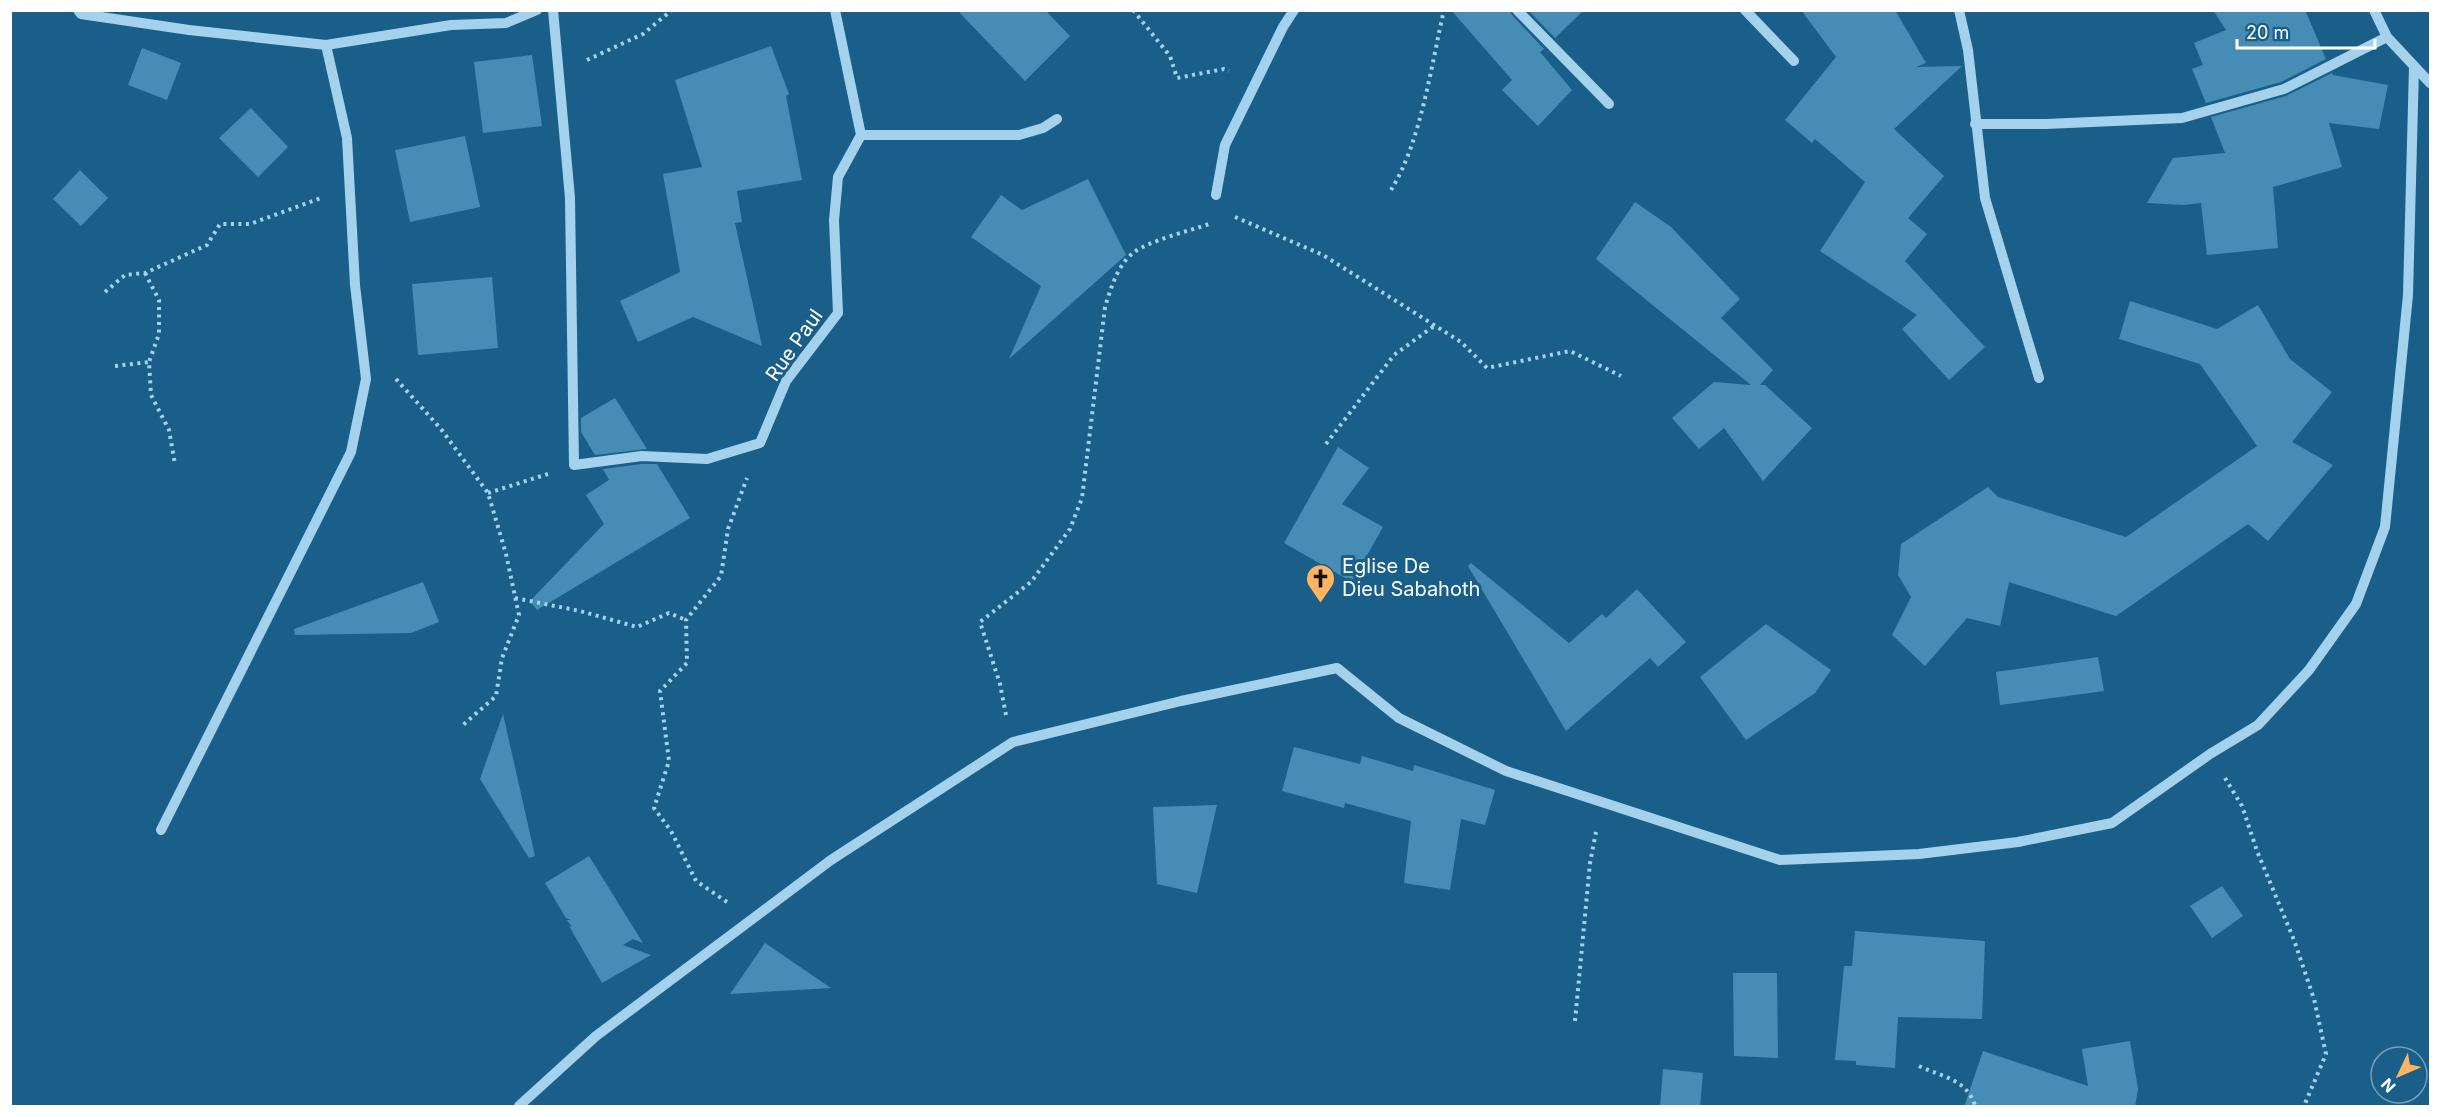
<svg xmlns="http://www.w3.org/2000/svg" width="2441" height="1117" font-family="Inter,sans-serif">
	<rect width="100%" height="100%" fill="#1a5f8a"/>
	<g fill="#478cb4">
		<path d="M957 10H1045L1070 36 1025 81Z"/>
		<path d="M1451 10H1510L1512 15 1544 49 1540 52 1572 90 1538 126 1502 90 1512 80Z"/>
		<path d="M1528 10H1584L1555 38Z"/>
		<path d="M1801 10H1895L1926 63 1916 67 1962 66 1894 129 1944 176 1908 218 1927 234 1905 261 1985 347 1949 380 1902 329 1917 315 1820 251 1865 182 1815 139 1812 143 1785 120 1836 57Z"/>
		<path d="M2213 10H2305L2326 59 2281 82 2206 103 2192 69 2203 65 2194 43 2226 30Z"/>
		<path d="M771 46 789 94 786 96 802 180 737 191 742 222 735 223 762 346 693 317 638 342 620 301 680 272 663 174 702 167 675 80Z"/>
		<path d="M142 48 181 63 167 100 128 85Z"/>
		<path d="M532 55 542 126 483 133 474 62Z"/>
		<path d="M2332 73 2333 75 2388 85 2379 129 2329 123 2342 167 2273 187 2278 248 2207 255 2201 203 2184 205 2147 203 2173 158 2225 153 2211 117 2286 96Z"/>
		<path d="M251 108 288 147 258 177 219 138Z"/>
		<path d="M465 136 480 207 410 222 395 150Z"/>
		<path d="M80 170 108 198 81 226 53 199Z"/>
		<path d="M1088 179 1126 255 1009 359 1041 286 971 237 1001 195 1022 210Z"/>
		<path d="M1635 202 1671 227 1740 299 1721 318 1773 370 1760 385H1765L1812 428 1763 481 1724 428 1699 449 1672 418 1714 382 1751 385 1596 259Z"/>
		<path d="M492 277 498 348 418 355 412 284Z"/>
		<path d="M2130 301 2217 329 2258 305 2290 359 2332 392 2292 442 2333 465 2268 541 2248 524 2116 616 2009 582 2000 626 1967 618 1925 666 1892 635 1911 597 1898 575 1901 544 1988 487 1998 497 2126 537 2257 446 2200 364 2119 339Z"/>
		<path d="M615 398 647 449 595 455 581 432V418Z"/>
		<path d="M1338 447 1369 468 1342 504 1383 527 1352 582 1284 543Z"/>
		<path d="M642 464H657L690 518 537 610 530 601 604 524 586 495 609 480 603 469Z"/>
		<path d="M1471 563 1569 643 1602 614 1606 618 1637 589 1686 642 1658 667 1650 658 1566 731 1468 566Z"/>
		<path d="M423 582 439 622 411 633 295 635 294 629Z"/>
		<path d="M1766 624 1831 670 1815 693 1746 740 1700 677Z"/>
		<path d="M2098 657 2104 691 2000 705 1996 672Z"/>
		<path d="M503 714 535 856 529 858 480 779Z"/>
		<path d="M1294 747 1360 764 1362 756 1413 771 1414 765 1495 790 1485 825 1461 819 1450 890 1404 883 1411 821 1345 803 1344 808 1282 791Z"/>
		<path d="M1217 805 1197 893 1157 884 1153 807Z"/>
		<path d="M589 856 643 943 633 939 623 945 651 955 602 983 569 926 572 927 567 920H571L566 918 545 883Z"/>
		<path d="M2222 886 2243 916 2212 938 2190 906Z"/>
		<path d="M1855 931 1985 941 1982 1019 1898 1017 1895 1068 1856 1065V1061L1835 1060 1844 966H1852Z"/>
		<path d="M765 943 831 988 730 994Z"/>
		<path d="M1733 973H1777L1778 1058 1734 1056Z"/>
		<path d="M2130 1041 2138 1089 2135 1107H1964L1983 1051 2088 1086 2082 1049Z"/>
		<path d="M1663 1069 1703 1073 1700 1107H1660Z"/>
	</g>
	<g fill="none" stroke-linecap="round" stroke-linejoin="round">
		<g stroke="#a4d2ed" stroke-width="4" stroke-dasharray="3 4.5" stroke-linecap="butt">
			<path d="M1133 10 1170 56 1177 78 1224 69 1229 71"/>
			<path d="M587 60 643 34 672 10"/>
			<path d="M1391 190C1421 142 1431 66 1444 10"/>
			<path d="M1235 217 1323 255 1461 342 1487 368 1570 351 1621 376"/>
			<path d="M145 273 159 300V334L149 362 151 395 169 430 175 464"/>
			<path d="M105 292 125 275 145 273 207 245 220 224H250L321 198"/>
			<path d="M115 366 149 362"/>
			<path d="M396 379 441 429 488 493 506 554 519 615 502 658 496 696 463 725"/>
			<path d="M1326 444 1394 355 1434 326"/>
			<path d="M488 493 548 474"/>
			<path d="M515 598 580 611 637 627 669 613 686 620"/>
			<path d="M1006 715 1000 684 980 622 1031 582 1070 529 1082 498 1105 307C1111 288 1117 266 1133 253 1148 241 1189 231 1209 224"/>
			<path d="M2225 778 2242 806 2257 851 2294 940 2314 999 2326 1054 2304 1106"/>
			<path d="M727 902 696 881 671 831 654 808 669 761 660 691 687 663 686 620 721 576 728 529 747 478"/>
			<path d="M1575 1021 1590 863 1596 832"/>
			<path d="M1919 1066C1942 1077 1967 1079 1975 1106"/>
		</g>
		<g stroke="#a4d2ed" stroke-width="10">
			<path d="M78 10 81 14 189 30 326 45 451 25 506 23 537 10"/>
			<path d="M553 10 570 198 574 465 642 456 707 459 760 443 786 381 838 313 834 220 838 177 861 135 835 10"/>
			<path d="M1517 10 1609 104"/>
			<path d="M1745 10 1794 61"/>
			<path d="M1959 10 1968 50 1985 198 2039 378"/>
			<path d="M2374 10 2387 37 2430 83"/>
			<path d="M1975 124H2046L2182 118 2284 89 2387 37"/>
			<path d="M861 135H1019L1043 128 1057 119"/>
			<path d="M1216 195 1225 145 1283 27 1294 10"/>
			<path d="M161 830 351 452 366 379 355 285 347 138 326 45"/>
			<path d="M519 1106 596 1036 831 860 1013 742 1181 701 1337 668 1399 718 1506 771 1780 860 1919 854 2018 842 2112 823 2210 754 2258 725 2309 670 2356 604 2385 527 2408 295 2414 67"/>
		</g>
	</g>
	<defs>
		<symbol id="church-pin" viewBox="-11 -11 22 30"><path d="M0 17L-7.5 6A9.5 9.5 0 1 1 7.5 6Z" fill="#ffb460" stroke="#1a5f8a"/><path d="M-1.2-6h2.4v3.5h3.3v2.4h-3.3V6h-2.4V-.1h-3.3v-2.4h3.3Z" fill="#111"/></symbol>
	</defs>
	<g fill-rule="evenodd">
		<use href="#church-pin" x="1304" y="562" width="33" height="45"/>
	</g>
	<g text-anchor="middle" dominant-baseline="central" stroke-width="6" stroke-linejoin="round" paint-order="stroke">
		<g font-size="20" fill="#fff" stroke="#1a5f8a">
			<text transform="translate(794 345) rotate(-55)">Rue Paul</text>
		</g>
		<g font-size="20" fill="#fff" stroke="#1a5f8a" text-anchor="start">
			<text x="1342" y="566">Eglise De<tspan x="1342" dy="23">Dieu Sabahoth</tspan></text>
		</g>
	</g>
	<rect width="2441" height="1117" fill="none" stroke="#ffffff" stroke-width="24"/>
	<g transform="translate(2399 1075) rotate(226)"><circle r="28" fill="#1a5f8a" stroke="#769fb9" stroke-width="1.5"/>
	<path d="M0-4.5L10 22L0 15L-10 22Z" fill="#ffb460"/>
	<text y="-9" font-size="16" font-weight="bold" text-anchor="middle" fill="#ffffff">N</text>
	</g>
	<path d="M2237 39v9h138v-9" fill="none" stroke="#ffffff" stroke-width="3"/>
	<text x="2246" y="39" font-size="18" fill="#ffffff" stroke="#1a5f8a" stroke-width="4.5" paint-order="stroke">20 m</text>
</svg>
